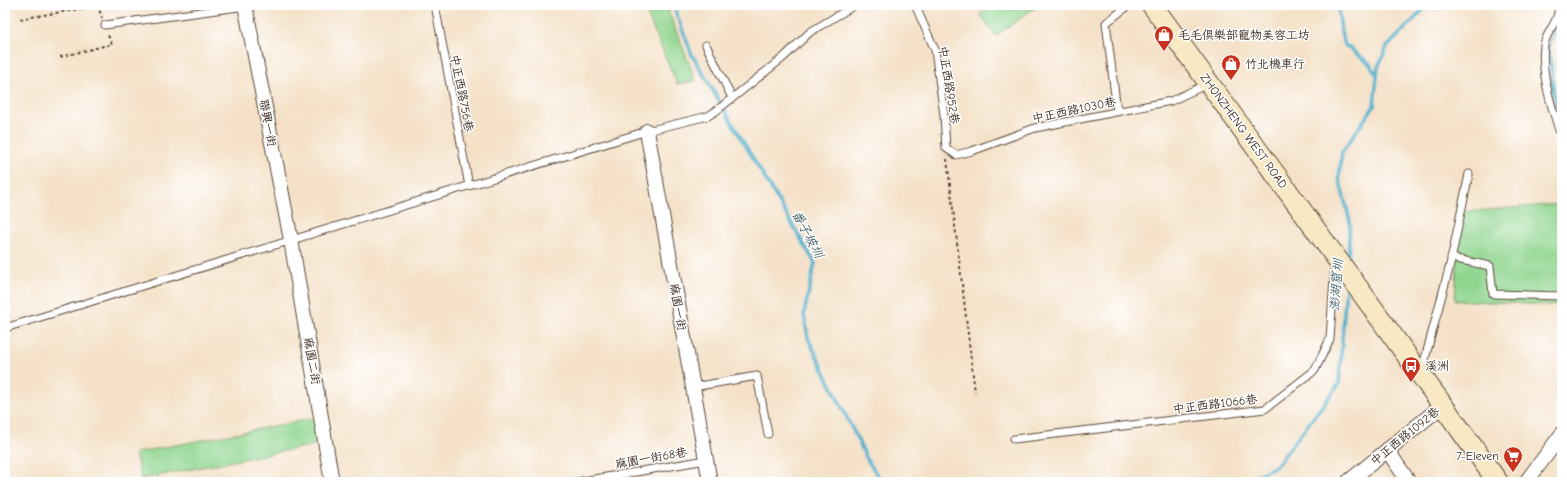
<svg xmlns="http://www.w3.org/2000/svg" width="1567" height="487" font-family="'Comic Neue','LXGW WenKai TC',sans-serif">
	<rect width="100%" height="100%" fill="#fff"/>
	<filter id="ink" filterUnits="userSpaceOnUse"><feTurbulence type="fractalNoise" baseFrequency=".025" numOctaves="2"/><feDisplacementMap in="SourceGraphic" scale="8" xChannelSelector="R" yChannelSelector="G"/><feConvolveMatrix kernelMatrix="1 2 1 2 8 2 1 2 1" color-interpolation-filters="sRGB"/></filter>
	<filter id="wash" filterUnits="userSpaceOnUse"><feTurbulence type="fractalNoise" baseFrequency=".012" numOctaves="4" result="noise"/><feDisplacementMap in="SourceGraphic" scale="16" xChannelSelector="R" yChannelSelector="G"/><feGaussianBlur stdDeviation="0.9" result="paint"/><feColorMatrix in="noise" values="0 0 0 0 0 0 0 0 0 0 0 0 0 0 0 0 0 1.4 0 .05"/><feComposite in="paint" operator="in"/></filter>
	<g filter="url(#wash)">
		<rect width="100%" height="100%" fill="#f4e1c7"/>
		<g fill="#91d690" stroke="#668057">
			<path d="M643 5H666L696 81 677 84Z"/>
			<path d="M993 5H1039L995 36 980 14Z"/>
			<path d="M1562 204V306L1455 300 1460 212Z"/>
			<path d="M315 418 320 444 141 479 135 453Z"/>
		</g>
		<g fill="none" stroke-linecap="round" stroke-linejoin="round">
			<g stroke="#4eb0cd" stroke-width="3.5">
				<path d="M673 5 692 55 815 263 804 314 808 338 868 461 882 482"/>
				<path d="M1338 5 1341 32 1345 45 1369 63 1377 75"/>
				<path d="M1557 24 1549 46 1554 97 1562 123"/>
				<path d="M1348 261 1350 221 1339 178 1342 152 1374 106 1378 67 1387 47 1428 5"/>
				<path d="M1168 482 1253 477 1276 466 1339 384 1346 285"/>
			</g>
		</g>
	</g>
	<g filter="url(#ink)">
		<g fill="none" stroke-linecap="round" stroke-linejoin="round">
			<defs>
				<g id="lane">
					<path d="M435 5 469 186"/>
					<path d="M915 5 935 50 944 115 946 148 956 155 972 151 1035 128 1171 101 1207 84"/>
					<path d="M1558 5C1561 20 1546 31 1544 45 1540 74 1553 112 1562 139"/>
					<path d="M105 25 246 6"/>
					<path d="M706 45 732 98"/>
					<path d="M1117 111 1106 23 1129 5"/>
					<path d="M1451 258 1490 266 1493 294 1562 296"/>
					<path d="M5 328 647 131 708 116 716 111 784 57 810 32 855 5"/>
					<path d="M1422 370 1450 265 1469 174"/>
					<path d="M693 387 757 376 768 434"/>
					<path d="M1014 439 1265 409 1315 370 1330 339 1335 263"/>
					<path d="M577 482 706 460"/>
				</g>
				<g id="street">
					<path d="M245 5 291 240 332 482"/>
					<path d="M647 131 710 482"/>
					<path d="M1387 450 1409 482"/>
					<path d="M1348 482 1443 405"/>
					<path d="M1526 482 1562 434"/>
				</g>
				<path id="secondary" d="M1152 5 1356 285 1498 482"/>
			</defs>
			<use href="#lane" stroke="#574537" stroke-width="9"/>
			<use href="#street" stroke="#574537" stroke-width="16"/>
			<use href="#secondary" stroke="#574537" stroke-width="22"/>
			<g stroke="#574537" stroke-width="2" stroke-dasharray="3 3" stroke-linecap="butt">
				<path d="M20 19 98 6 102 18"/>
				<path d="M60 57 112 44 107 33"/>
				<path d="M947 159 975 392"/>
			</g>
			<use href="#lane" stroke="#fff" stroke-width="7"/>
			<use href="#street" stroke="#fff" stroke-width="14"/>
			<use href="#secondary" stroke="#f8e8c3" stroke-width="20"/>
		</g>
	</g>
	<defs>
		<symbol id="shop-pin" viewBox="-11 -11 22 30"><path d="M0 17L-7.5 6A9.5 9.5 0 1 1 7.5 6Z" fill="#c8321e" stroke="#fff"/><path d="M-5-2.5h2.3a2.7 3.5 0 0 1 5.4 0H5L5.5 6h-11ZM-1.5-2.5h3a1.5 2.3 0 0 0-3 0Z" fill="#fff"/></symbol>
		<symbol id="bus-pin" viewBox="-11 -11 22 30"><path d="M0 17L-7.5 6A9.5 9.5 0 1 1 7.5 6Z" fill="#c8321e" stroke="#fff"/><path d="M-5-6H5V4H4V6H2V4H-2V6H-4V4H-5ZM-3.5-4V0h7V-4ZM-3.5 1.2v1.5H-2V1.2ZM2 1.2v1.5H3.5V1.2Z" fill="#fff"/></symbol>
		<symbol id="supermarket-pin" viewBox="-11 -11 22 30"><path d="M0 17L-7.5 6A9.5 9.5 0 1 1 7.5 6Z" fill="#c8321e" stroke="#fff"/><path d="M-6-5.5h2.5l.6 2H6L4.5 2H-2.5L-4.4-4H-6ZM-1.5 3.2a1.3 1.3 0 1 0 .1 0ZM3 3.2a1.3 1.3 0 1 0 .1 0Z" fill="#fff"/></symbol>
	</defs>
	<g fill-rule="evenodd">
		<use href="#shop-pin" x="1153" y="24" width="22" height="30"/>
		<use href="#shop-pin" x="1220" y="53" width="22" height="30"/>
		<use href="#bus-pin" x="1400" y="355" width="22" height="30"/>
		<use href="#supermarket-pin" x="1502" y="445" width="22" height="30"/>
	</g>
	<g text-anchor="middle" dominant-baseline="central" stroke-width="3" stroke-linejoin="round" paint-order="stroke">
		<g font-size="12" fill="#3b2a1e" stroke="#fff" text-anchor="start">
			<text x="1178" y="35">毛毛俱樂部寵物美容工坊</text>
			<text x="1245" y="64">竹北機車行</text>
			<text x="1425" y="366">溪洲</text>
			<text x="1499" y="456" text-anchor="end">7-Eleven</text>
		</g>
		<g font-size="12" fill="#3b2a1e" stroke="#fff">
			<text transform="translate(949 85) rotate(81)">中正西路952巷</text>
			<text transform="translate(462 93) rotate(79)">中正西路756巷</text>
			<text transform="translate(1074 110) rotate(-12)">中正西路1030巷</text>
			<text transform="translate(268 123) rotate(79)">聯興一街</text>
			<text transform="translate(1244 131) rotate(54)">ZHONZHENG WEST ROAD</text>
			<text transform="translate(678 307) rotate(80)">麻園一街</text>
			<text transform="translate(312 361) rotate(80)">麻園二街</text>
			<text transform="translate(1215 404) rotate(-7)">中正西路1066巷</text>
			<text transform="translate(1405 436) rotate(-39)">中正西路1092巷</text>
			<text transform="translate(651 458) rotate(-10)">麻園一街68巷</text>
		</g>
		<g font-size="13" font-style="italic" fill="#436064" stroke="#fff">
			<text transform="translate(808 234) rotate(62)">番子坡圳</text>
			<text transform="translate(1336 285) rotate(-86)">澎湖窟圳</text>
		</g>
	</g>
	<rect width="1567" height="487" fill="none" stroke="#fff" stroke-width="20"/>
</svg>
